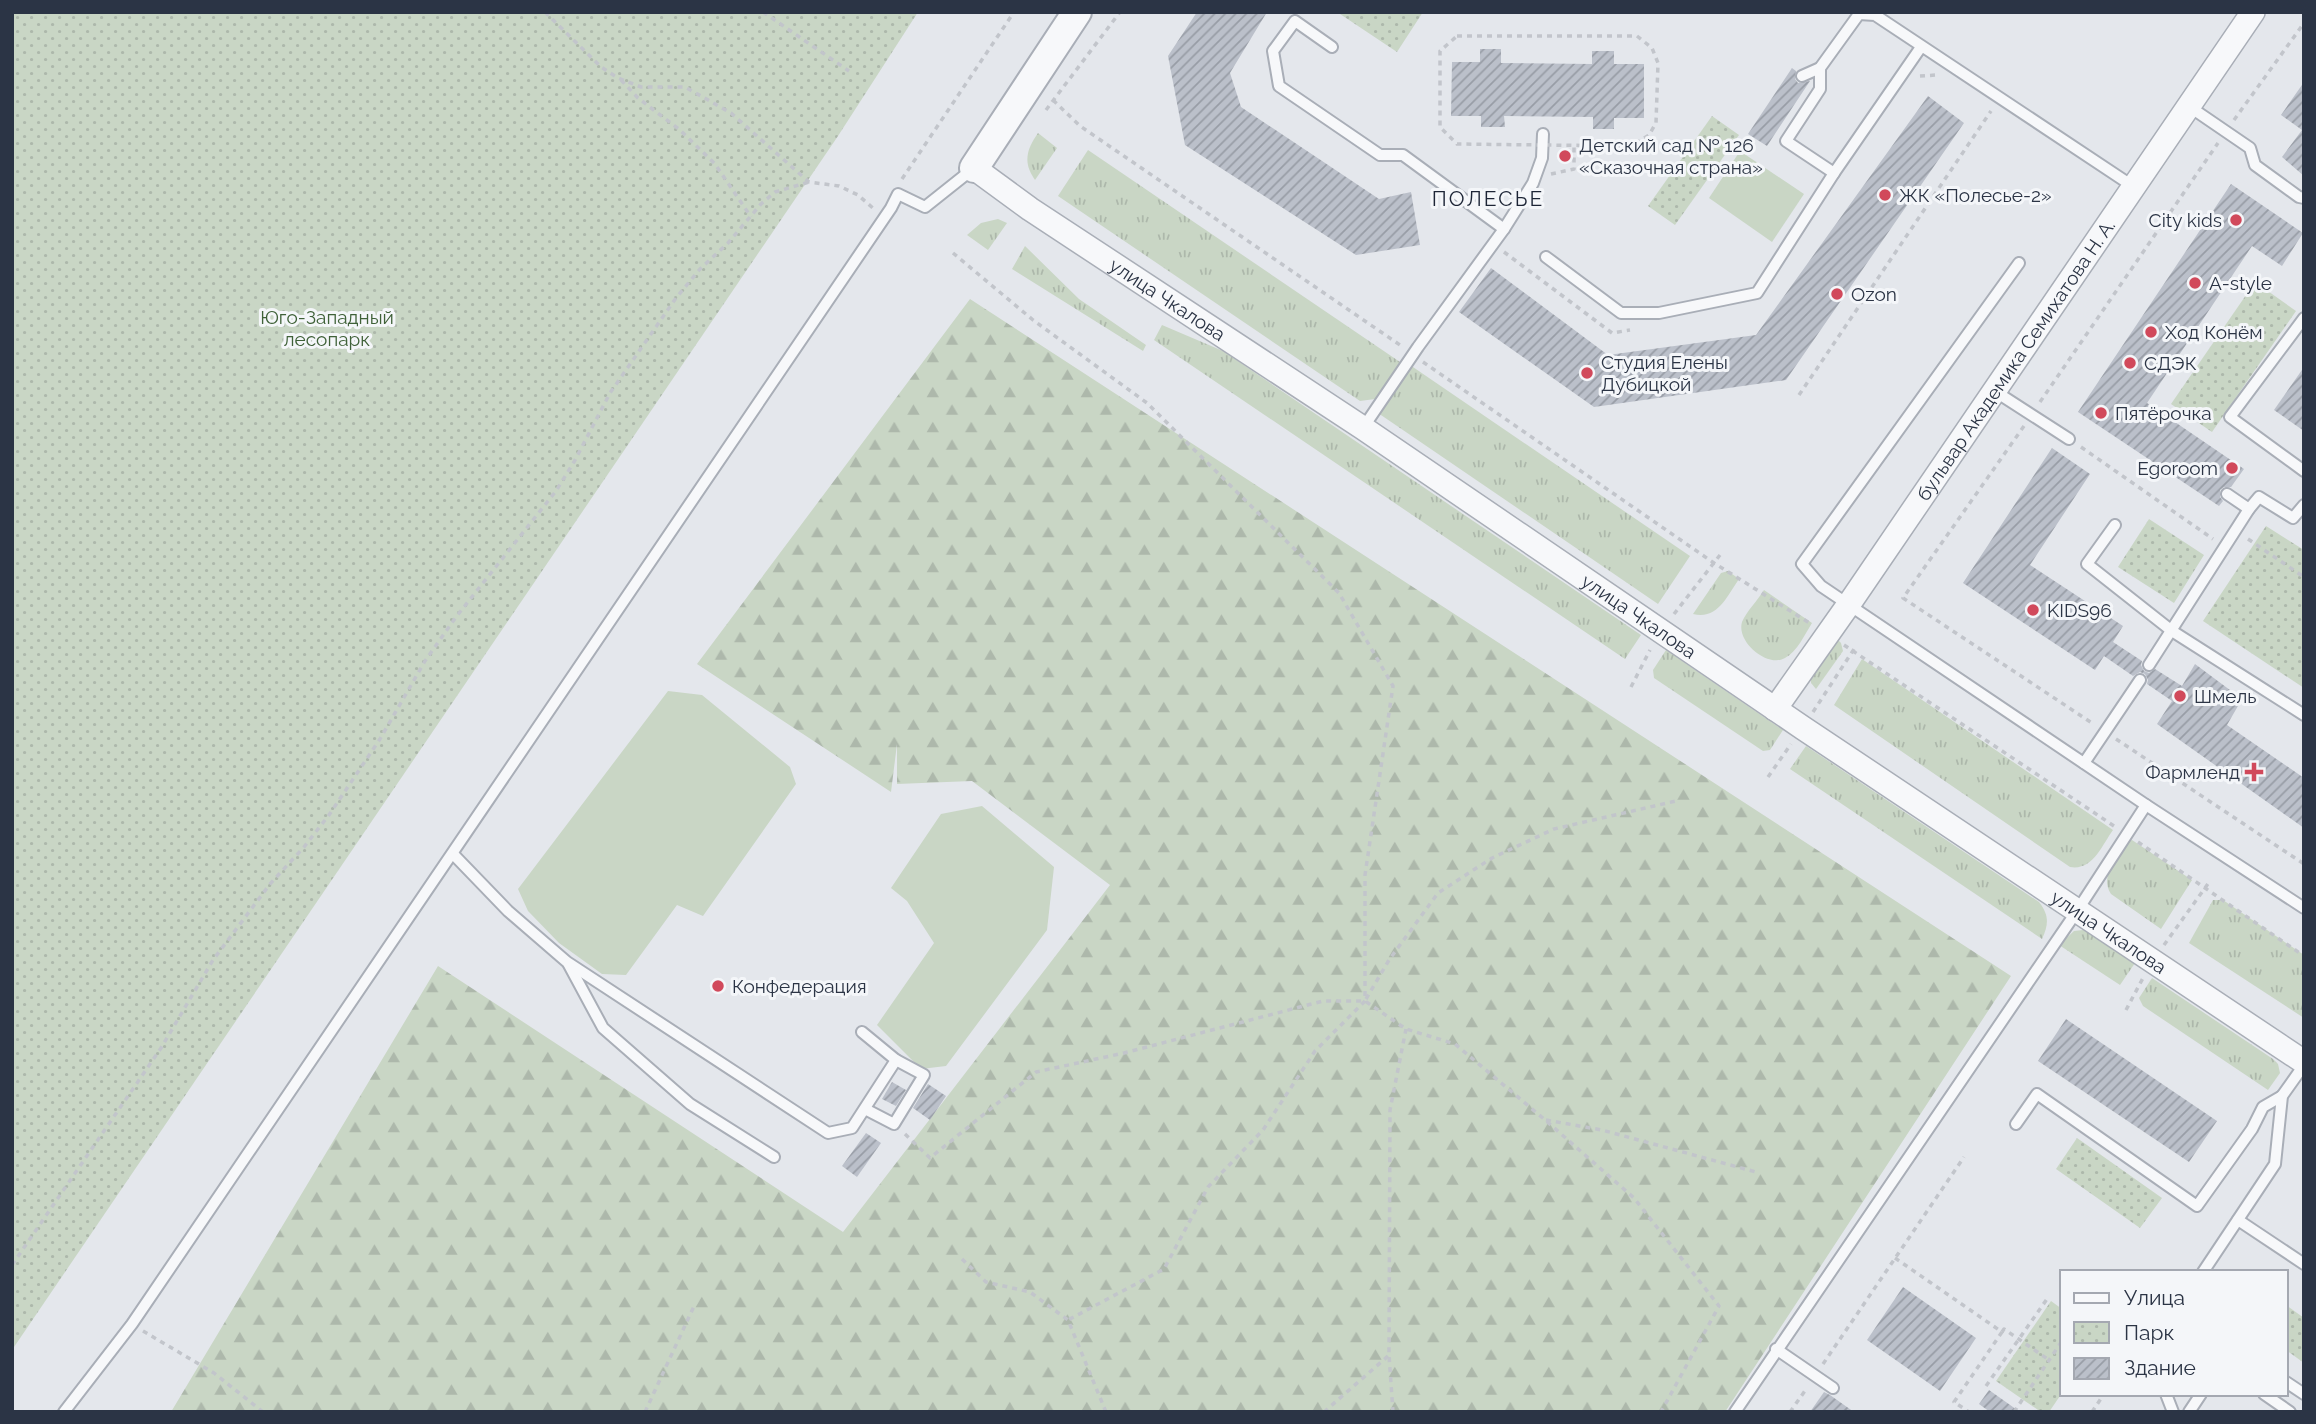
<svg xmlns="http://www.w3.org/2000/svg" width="2316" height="1424" font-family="Raleway,sans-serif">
	<defs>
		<pattern id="grass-tufts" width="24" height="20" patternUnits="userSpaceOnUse" patternTransform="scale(1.75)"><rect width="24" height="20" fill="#c9d6c5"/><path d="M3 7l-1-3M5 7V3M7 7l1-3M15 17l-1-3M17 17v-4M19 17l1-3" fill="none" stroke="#adb8ab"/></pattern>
		<pattern id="forest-firs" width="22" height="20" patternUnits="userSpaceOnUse" patternTransform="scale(1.75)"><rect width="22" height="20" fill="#c9d6c5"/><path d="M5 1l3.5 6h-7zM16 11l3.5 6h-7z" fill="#adb8ab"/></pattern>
		<pattern id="park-dots" width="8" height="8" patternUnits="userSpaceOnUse" patternTransform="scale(1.75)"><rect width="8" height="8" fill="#c9d6c5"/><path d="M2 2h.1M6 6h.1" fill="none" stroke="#adb8ab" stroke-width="1.8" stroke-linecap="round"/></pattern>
		<pattern id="building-hatch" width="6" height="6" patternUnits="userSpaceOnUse" patternTransform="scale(1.75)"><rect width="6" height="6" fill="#bbc0ca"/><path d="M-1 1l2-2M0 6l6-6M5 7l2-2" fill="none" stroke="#989da6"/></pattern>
	</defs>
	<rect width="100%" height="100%" fill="#e4e7ec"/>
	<g fill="url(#grass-tufts)">
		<path d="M1038 133 1057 148 1035 180C1023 163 1026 150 1038 133Z"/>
		<path d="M1088 150 1400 362 1379 396 1375 399 1360 401 1058 196Z"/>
		<path d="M998 219 1007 223 988 250 967 235 981 223Z"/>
		<path d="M1025 246 1079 299 1146 345 1143 351 1012 269Z"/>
		<path d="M1162 325 1223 351 1641 635 1625 659 1154 340Z"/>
		<path d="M1410 365 1690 556 1658 604 1378 413Z"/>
		<path d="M1728 571 1739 579C1727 596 1718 620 1693 614L1721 573Z"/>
		<path d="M1764 590 1812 623C1805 634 1797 652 1785 658 1768 668 1736 642 1742 622 1746 612 1758 600 1764 590Z"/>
		<path d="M1838 640 1841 643 1843 651 1816 689 1811 683V678Z"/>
		<path d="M1666 650 1783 730 1770 750 1763 751 1654 678 1653 670Z"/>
		<path d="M1862 659 2113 830C2102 845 2093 871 2070 867L1834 705Z"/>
		<path d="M1806 746 2039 902C2049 915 2049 924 2042 939L1790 769Z"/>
		<path d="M2132 840 2192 880 2161 929 2111 894C2099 875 2118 857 2129 841Z"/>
		<path d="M2213 900H2223L2304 955V1018L2189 943Z"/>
		<path d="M2083 930 2092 933 2135 963 2120 985 2059 945 2074 931Z"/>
		<path d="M2152 978 2273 1059 2278 1064 2280 1073 2268 1090 2143 1006 2139 998Z"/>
	</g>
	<path fill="url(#forest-firs)" d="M970 299 2011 976 1725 1412H171L438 966 843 1232 1110 885 972 781 897 784V744L891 792 697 664Z"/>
	<g fill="url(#park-dots)">
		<path d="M12 12H918L838 136 12 1350Z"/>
		<path d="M1337 12H1423L1397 52Z"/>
		<path d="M1712 116 1739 135 1675 225 1648 206Z"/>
		<path d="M2255 282 2296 311 2212 432 2171 404Z"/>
		<path d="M2149 519 2204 555 2174 603 2118 567Z"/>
		<path d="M2266 526 2304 550V688L2203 621Z"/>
		<path d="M2077 1138 2162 1198 2140 1228 2056 1169Z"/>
		<path d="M2051 1301 2062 1309V1393L2049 1412H2041L1996 1381Z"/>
		<path d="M2286 1305 2304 1318V1363L2286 1350Z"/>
	</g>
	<g fill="#c9d6c5">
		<path d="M1740 151 1804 194 1772 242 1709 198Z"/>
		<path d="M668 691 702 695 790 767 796 784 703 916 677 905 626 975 602 974 559 943 528 911 518 889Z"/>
		<path d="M982 806 1054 867 1047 930 946 1066 921 1069 877 1025 934 943 907 901 891 888 941 814Z"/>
	</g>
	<g fill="url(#building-hatch)">
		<path d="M1197 12H1267L1230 73 1241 107 1379 199 1411 192 1420 245 1356 255 1185 145 1168 56Z"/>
		<path d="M1480 49H1501V63L1592 64V51H1614V64H1644V118H1614V129H1593V117L1504 116 1505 127H1481V116H1451L1452 62H1480Z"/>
		<path d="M1792 68 1796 71 1795 79 1798 83 1810 81 1767 146 1748 134Z"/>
		<path d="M2304 82V176L2282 157 2302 130 2281 115Z"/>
		<path d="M1928 96 1964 123 1786 380 1594 407 1459 312 1491 268 1608 355 1756 335Z"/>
		<path d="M2231 184 2303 233 2282 266 2252 246 2147 403 2244 469 2231 487H2224L2220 490V497L2223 501 2219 506 2078 412Z"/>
		<path d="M2304 367V431L2274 410Z"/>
		<path d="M2052 448 2090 474 2030 565 2123 626 2113 642 2142 661 2141 665 2144 671 2149 673 2155 669 2182 686 2195 664 2242 699 2227 725 2304 778V828L2157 724 2172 701 2147 684 2148 680 2145 674 2140 672 2133 676 2104 656 2095 670 1963 583Z"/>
		<path d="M2066 1019 2217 1121 2189 1162 2038 1061Z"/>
		<path d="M892 1082 906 1090 896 1106 882 1099Z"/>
		<path d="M928 1084 946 1096 930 1120 913 1108Z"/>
		<path d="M866 1133 881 1143 857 1177 842 1166Z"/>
		<path d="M1903 1287 1976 1338 1940 1391 1867 1340Z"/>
		<path d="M1989 1390 2020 1412H1990L1979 1404Z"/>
		<path d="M1824 1392 1830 1395 1854 1412H1810Z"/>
	</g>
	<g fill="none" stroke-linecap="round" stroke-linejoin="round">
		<defs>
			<g id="service">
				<path d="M1332 47 1295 21 1273 51 1279 86 1380 155H1403L1504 229"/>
				<path d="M1820 68V89L1786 141 1834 173"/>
				<path d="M1802 76 1820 68 1859 14 1875 15 2134 187"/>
				<path d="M2190 107 2250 148 2255 165 2299 197 2304 198"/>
				<path d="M1546 257 1621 313H1659L1757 293 1834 173 1921 47"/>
				<path d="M2019 263 1802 564 1821 586 2146 805 2304 908"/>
				<path d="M2304 318 2230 417 2304 471"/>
				<path d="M1993 390 2069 439"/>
				<path d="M1363 428 1418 347 1504 229 1533 183 1542 158 1543 134"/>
				<path d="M2227 494 2249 509"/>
				<path d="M2115 525 2087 564 2172 631 2304 715"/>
				<path d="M2149 665 2249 509 2259 497 2293 518 2304 505"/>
				<path d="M2084 763 2140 680"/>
				<path d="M453 854 508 911 567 962 828 1133 852 1128 896 1060 862 1032"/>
				<path d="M569 965 603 1028 690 1104 774 1157"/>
				<path d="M865 1109 894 1124 924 1075 896 1060"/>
				<path d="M2016 1124 2037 1094 2197 1206 2252 1129 2263 1107 2282 1096"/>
				<path d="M2238 1220 2304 1264"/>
				<path d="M2203 1272 2275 1164 2282 1096 2304 1065"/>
				<path d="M1776 1349 1833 1388"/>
				<path d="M2286 1382 2304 1394"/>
				<path d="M2166 1394 2173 1412"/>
				<path d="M2264 1394 2290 1412"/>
				<path d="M64 1412 132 1324 891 208 898 194 925 207 974 168"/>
				<path d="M1735 1412 2077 911 2146 805"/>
				<path d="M2189 1412 2201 1394"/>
			</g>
			<g id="minor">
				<path id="s1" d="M974 168 1030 209 1363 428 1803 728 2304 1062"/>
				<path id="s2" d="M1775 709 1849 604 2253 12"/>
			</g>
			<path id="tertiary" d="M974 168 1077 12"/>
		</defs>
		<use href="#service" stroke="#a9aeb7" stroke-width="14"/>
		<use href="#minor" stroke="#a9aeb7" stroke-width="26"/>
		<use href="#tertiary" stroke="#a9aeb7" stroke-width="32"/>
		<g stroke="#c2c5cb" stroke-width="3.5" stroke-dasharray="5 5" stroke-linecap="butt">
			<path d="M545 12 601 67 618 78 641 87H685L731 113 809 182 839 186 858 195 874 209"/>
			<path d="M763 12 849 71"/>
			<path d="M1457 36H1637L1652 48 1658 63 1656 123 1649 135 1631 146 1457 144 1440 127V51Z"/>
			<path d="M1920 76 1937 75"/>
			<path d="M621 80 638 98 680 130 715 164 751 217"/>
			<path d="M1053 100 1080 126 1400 345"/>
			<path d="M1046 110 1120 12"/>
			<path d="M2234 120 2304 23"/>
			<path d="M1551 174 1574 169V146"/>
			<path d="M902 179 1014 12"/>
			<path d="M1504 252 1612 333 1630 330"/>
			<path d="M953 253 1033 320 1147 403 1339 593 1393 686 1365 875V1001L1315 1051 1263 1130 1208 1187 1164 1269 1068 1320"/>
			<path d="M1423 362 1714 563 1811 624"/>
			<path d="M1799 395 1991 111"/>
			<path d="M2040 402 2218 143"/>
			<path d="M2024 426 1903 598 2092 723"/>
			<path d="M2081 447 2213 539"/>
			<path d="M2248 539 2304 577"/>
			<path d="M1674 614 1720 555"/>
			<path d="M1844 645 2114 826"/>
			<path d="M1631 687 1650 650"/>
			<path d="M1813 712 1856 646"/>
			<path d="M2116 739 2304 864"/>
			<path d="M1768 777 1791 744"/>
			<path d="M2138 842 2304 956"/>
			<path d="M2164 945 2210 881"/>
			<path d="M1366 999 1389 960 1438 893 1492 858 1554 829 1676 801"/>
			<path d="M2126 1010 2143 978"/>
			<path d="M1546 1120 1602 1130 1756 1172"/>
			<path d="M905 1134 930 1158 1036 1072 1124 1053 1323 1001H1365L1406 1029 1455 1044 1544 1119 1634 1198 1719 1306 1661 1412"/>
			<path d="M1895 1258 2002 1332 1954 1402 1969 1412"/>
			<path d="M962 1259 986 1282 1030 1292 1068 1320 1106 1412"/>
			<path d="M12 1265 161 1048 213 960 270 884 304 847 329 815 380 739 425 661 456 617 556 491 574 462 610 393 676 298 700 269 728 243 761 204 775 192 809 182"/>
			<path d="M143 1331 214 1373 263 1412"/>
			<path d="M2002 1332 2004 1329 2049 1360"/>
			<path d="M1823 1364 1964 1157"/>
			<path d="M1986 1386 2047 1299"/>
			<path d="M645 1412 695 1304"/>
			<path d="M1324 1412 1388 1356"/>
			<path d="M1393 1412 1389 1355 1390 1110 1406 1029"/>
			<path d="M1790 1412 1807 1388"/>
			<path d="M2014 1412 2062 1341"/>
			<path d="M2092 1412 2104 1394"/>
		</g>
		<use href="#service" stroke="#f7f8fa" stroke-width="10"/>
		<use href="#minor" stroke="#f7f8fa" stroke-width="23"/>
		<use href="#tertiary" stroke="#f7f8fa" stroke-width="28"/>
	</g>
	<g fill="#d1495b" stroke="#f4f6f9" stroke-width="2.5">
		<circle cx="1565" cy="156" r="7"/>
		<circle cx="1885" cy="195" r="7"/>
		<circle cx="2236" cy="220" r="7"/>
		<circle cx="2195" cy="283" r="7"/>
		<circle cx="1837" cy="294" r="7"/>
		<circle cx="2151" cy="332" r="7"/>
		<circle cx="2130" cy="363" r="7"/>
		<circle cx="1587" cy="373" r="7"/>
		<circle cx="2101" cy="413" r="7"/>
		<circle cx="2232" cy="468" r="7"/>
		<circle cx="2033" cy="610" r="7"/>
		<circle cx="2180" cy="696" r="7"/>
		<path d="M2250.5 761.5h7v7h7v7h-7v7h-7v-7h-7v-7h7z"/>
		<circle cx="718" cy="986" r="7"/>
	</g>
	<g text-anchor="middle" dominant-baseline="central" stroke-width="6" stroke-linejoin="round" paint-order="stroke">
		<g font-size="19" fill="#2b3445" stroke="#f4f6f9" text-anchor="start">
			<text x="1579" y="145">Детский сад № 126<tspan x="1579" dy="22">«Сказочная страна»</tspan></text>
			<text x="1899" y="195">ЖК «Полесье-2»</text>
			<text x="2222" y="220" text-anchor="end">City kids</text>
			<text x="2209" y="283">A-style</text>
			<text x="1851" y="294">Ozon</text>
			<text x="2165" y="332">Ход Конём</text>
			<text x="1601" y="362">Студия Елены<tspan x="1601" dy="22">Дубицкой</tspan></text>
			<text x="2144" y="363">СДЭК</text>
			<text x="2115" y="413">Пятёрочка</text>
			<text x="2218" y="468" text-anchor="end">Egoroom</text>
			<text x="2047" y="610">KIDS96</text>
			<text x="2194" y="696">Шмель</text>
			<text x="2240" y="772" text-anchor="end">Фармленд</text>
			<text x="732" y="986">Конфедерация</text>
		</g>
		<g font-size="19" fill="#2b3445" stroke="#f4f6f9">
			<text stroke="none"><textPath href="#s1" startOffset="234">улица Чкалова</textPath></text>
			<text stroke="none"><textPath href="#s2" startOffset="424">бульвар Академика Семихатова Н. А.</textPath></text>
			<text stroke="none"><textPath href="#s1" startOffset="802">улица Чкалова</textPath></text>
			<text stroke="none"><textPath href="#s1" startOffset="1368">улица Чкалова</textPath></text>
		</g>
		<g font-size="19" fill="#3f6138" stroke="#f4f6f9">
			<text x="327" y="317">Юго-Западный<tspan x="327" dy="22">лесопарк</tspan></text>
		</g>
		<g font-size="21" letter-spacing="2" fill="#1d2536" stroke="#f4f6f9">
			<text x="1488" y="198">ПОЛЕСЬЕ</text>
		</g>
	</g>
	<rect width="2316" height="1424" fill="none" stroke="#2b3445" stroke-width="28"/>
	<rect x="2060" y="1270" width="228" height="126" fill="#f4f6f9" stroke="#a4a8b1" stroke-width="2"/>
	<rect x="2074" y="1293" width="35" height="10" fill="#f7f8fa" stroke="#a4a8b1" stroke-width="2"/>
	<text x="2124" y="1305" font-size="21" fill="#2b3445">Улица</text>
	<rect x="2074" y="1322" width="35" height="21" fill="url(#park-dots)" stroke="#a4a8b1" stroke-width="2"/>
	<text x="2124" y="1340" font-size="21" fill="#2b3445">Парк</text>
	<rect x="2074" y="1358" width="35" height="21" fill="url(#building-hatch)" stroke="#a4a8b1" stroke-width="2"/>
	<text x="2124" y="1375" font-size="21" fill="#2b3445">Здание</text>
</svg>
